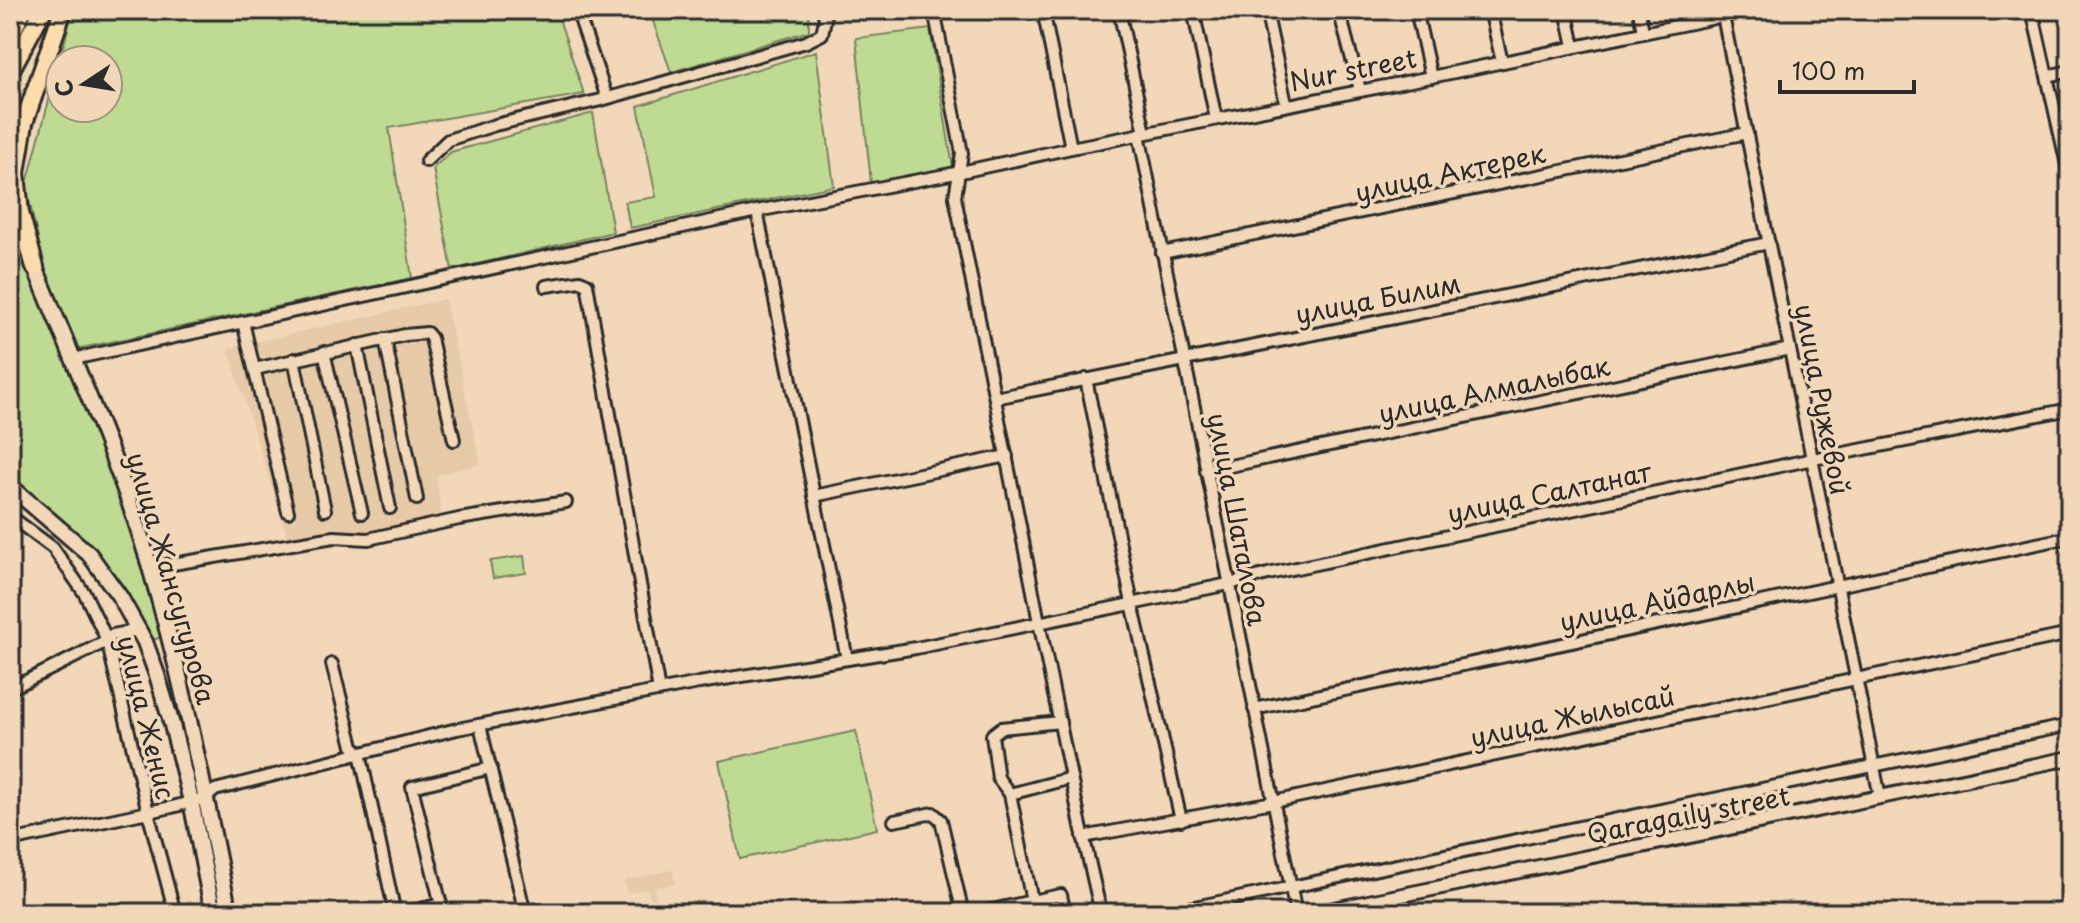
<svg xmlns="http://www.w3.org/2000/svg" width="2080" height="923" font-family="'Playpen Sans',sans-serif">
	<rect width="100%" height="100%" fill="#f2d8b9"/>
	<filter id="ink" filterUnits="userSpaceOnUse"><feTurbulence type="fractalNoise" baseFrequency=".0125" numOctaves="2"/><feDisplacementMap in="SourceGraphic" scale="16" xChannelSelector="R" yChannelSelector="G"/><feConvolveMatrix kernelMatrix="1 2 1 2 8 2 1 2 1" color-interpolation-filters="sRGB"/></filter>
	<g filter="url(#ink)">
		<g fill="#e7cba8">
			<path d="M445 299 481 464 436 476 442 518 373 534 325 533 288 540 228 348Z"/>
			<path d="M673 870 675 884 654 888 658 905 677 902 679 913H638L637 910 652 907 648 889 627 893 624 880Z"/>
		</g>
		<g fill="#bfdb93" stroke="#75835f" stroke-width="2" fill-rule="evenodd">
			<path d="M73 10H556L584 94 389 128 412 278 77 349 46 274 26 187ZM108 60V108H60V60Z"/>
			<path d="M649 10H692L696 19 734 10H809V31L671 72Z"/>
			<path d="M930 29 953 167 871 183 856 38Z"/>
			<path d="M816 51 834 186 630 228 625 202 656 197 638 106Z"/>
			<path d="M593 113 613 232 452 270 433 168 451 152Z"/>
			<path d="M10 219C78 351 120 495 169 635L145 642 89 554 10 489Z"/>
			<path d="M524 556 526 573 493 578 490 561Z"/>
			<path d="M856 731 877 829 740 859 719 761Z"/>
		</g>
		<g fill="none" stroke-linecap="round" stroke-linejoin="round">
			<defs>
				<g id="minor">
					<path d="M577 10 607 98"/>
					<path d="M934 10 962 153 955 197 1039 622 1081 826 1101 913"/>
					<path d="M1043 10 1071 148"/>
					<path d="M1119 10 1145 133"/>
					<path d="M1193 10 1216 119"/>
					<path d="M1266 10 1286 104"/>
					<path d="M1339 10 1360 90"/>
					<path d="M1416 10 1431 77"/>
					<path d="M1490 10 1502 62"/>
					<path d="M1566 10 1574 46"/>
					<path d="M1639 10 1643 32"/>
					<path d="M2032 10 2070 178"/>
					<path d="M1722 11 1880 797"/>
					<path d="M2047 76 2070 71"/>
					<path d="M1139 134 1296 913"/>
					<path d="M426 161 448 140 495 125 601 100 806 42 822 34 825 19 823 10"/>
					<path d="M757 211 847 659"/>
					<path d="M1162 253 1747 133"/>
					<path d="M546 286 580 281 587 284 659 691"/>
					<path d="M243 322 288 512"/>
					<path d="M385 339 417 499"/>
					<path d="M357 345 390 508"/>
					<path d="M324 352 362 513"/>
					<path d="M73 359 757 211 961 172 1071 148 1431 77 1753 10"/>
					<path d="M294 359 325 510"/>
					<path d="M255 369 405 335 427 333 431 338 454 440"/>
					<path d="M1086 379 1132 603 1181 820"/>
					<path d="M995 398 1769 243"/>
					<path d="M1206 471 1790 349"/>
					<path d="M814 496 1007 456"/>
					<path d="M10 516 53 548 85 594 107 640 148 812 175 913"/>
					<path d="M149 568 334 537 368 539 459 519 566 502"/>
					<path d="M332 664 353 746 360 753 395 913"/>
					<path d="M10 689 101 644 113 635 138 630"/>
					<path d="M1254 709 2070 537"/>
					<path d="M480 725 525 913"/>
					<path d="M1010 794 998 778 992 735 1001 728 1060 722"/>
					<path d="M894 821 933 813 941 820 963 913"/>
					<path d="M1083 837 1273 802 2070 634"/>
					<path d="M10 841 172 807 206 798 215 790 457 729 699 683 916 648 1229 584 1268 574 1813 459 2070 409"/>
					<path d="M1032 901 1061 895 1065 913"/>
					<path d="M404 913 441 904"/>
					<path d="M443 913 412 787 491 768"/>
					<path d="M945 913 962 909"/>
					<path d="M979 913 1032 901 1010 794 1071 778"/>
					<path d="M1166 913 2070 725"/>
				</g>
				<path id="tertiary" d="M1315 913 2070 758"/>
				<g id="secondary">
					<path d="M35 267C70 353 109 439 138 528 178 653 203 784 229 913"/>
					<path d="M10 486 89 554 120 597 145 642 157 675 172 725 191 801 213 913"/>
				</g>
				<g id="trunk">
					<path d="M10 36 23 10"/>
					<path d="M10 71 43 10"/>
					<path d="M35 267 20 213 16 173 24 123 63 10"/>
				</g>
			</defs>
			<use href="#minor" stroke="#2b2b2b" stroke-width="16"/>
			<use href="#tertiary" stroke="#2b2b2b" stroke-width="18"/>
			<use href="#secondary" stroke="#2b2b2b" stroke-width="20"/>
			<use href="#trunk" stroke="#2b2b2b" stroke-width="22"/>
			<use href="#minor" stroke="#f2d8b9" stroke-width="10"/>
			<use href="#tertiary" stroke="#f2d8b9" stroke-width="12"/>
			<use href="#secondary" stroke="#f2d8b9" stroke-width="14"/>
			<use href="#trunk" stroke="#fcdcac" stroke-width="16"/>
		</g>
	</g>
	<g text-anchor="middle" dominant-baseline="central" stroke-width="7" stroke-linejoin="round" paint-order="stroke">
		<g font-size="26" fill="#2b2b2b" stroke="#f2d8b9">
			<text transform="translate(1353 69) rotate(-11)">Nur street</text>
			<text transform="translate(1450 172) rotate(-12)">улица Актерек</text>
			<text transform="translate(1378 298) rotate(-11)">улица Билим</text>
			<text transform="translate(1494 389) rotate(-12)">улица Алмалыбак</text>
			<text transform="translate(1823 399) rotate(79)">улица Ружевой</text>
			<text transform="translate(1549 492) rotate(-12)">улица Салтанат</text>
			<text transform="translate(1238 519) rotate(79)">улица Шаталова</text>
			<text transform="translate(172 578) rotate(74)">улица Жансугурова</text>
			<text transform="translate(1657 601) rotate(-12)">улица Айдарлы</text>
			<text transform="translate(1572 716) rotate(-12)">улица Жылысай</text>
			<text transform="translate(147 717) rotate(76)">улица Женис</text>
			<text transform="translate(1688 814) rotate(-11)">Qaragaily street</text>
		</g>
	</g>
	<rect width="2080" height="923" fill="none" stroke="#f2d8b9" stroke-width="40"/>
	<rect x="20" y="20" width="2040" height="883" fill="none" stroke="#2b2b2b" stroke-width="3" filter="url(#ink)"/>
	<g transform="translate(84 84) rotate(258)"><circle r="38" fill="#f2d8b9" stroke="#a29380" stroke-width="2"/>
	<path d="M0-6L14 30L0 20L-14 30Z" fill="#2b2b2b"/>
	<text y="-12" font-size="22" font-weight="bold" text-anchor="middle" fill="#2b2b2b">С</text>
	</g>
	<path d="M1780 80v12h134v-12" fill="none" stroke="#2b2b2b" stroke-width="4"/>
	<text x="1792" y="80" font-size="24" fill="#2b2b2b" stroke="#f2d8b9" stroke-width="6" paint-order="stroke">100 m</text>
</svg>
